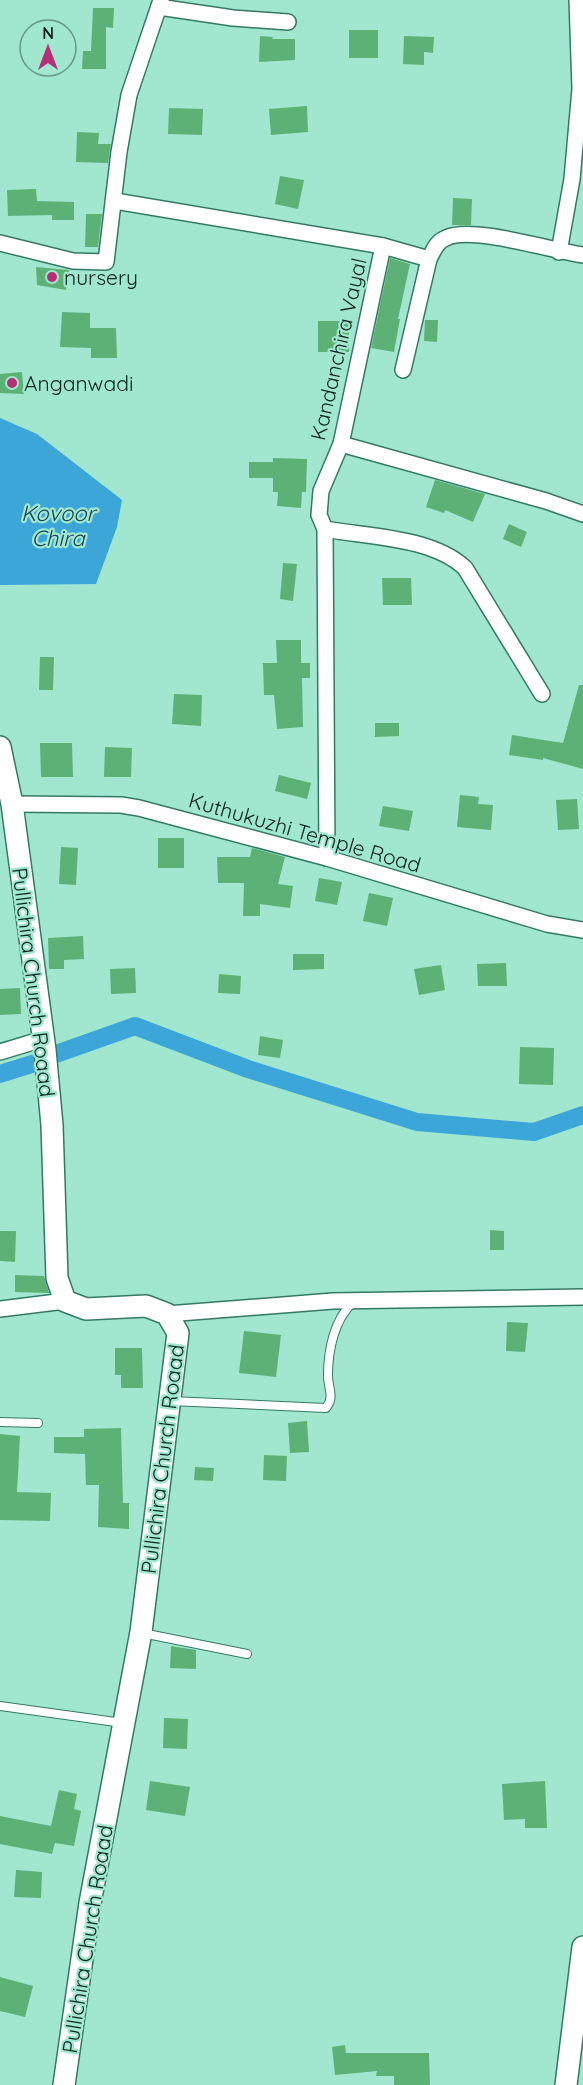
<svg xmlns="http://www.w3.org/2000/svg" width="583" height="2085" font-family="Quicksand,sans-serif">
	<rect width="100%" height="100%" fill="#a1e7d0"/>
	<path fill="#3ba6d7" d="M0 418 37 434 122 500 117 527 96 584 0 585Z"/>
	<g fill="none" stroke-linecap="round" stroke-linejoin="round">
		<g stroke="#3ba6d7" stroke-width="18">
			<path d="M56 1054 135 1026 248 1069 417 1122 534 1132 583 1115"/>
			<path d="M0 1074 35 1063"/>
		</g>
	</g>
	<g fill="#5db177">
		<path d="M93 8H114L113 28 106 27V69H82L83 51H91Z"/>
		<rect x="349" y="30" width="29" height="28"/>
		<path d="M260 36 273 37 272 39H295V60L259 62Z"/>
		<path d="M404 36 434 37 433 53 424 52V65L403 64Z"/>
		<path d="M307 106 308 132 271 135 269 109Z"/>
		<path d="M169 108 203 109 202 135 168 134Z"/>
		<path d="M77 132 99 133 98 144H111L108 163 76 162Z"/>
		<path d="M280 176 304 180 298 209 275 204Z"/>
		<path d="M36 189 37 201 74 202V220H52V215L8 216 7 190Z"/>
		<path d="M453 198 472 199 471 225H452Z"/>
		<path d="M86 214H102L98 247H85Z"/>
		<path d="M390 258 410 264 398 319H400L394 352 371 348Z"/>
		<path d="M36 267 69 270 66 290 37 285Z"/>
		<path d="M62 312 90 313V328H116L117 358H91V348L60 347Z"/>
		<path d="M425 320H438L437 342 424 341Z"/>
		<rect x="318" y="321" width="31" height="31"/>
		<path d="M22 372 24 394 0 393V374Z"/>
		<path d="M273 458 307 459 306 492H302L301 508 277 506 278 492H273V478H249V462H273Z"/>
		<path d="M435 480 485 494 473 522 445 510 444 513 426 507Z"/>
		<path d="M509 524 527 532 521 547 503 539Z"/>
		<path d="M283 563 297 564 293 601 280 599Z"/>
		<path d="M382 578H411L412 605H383Z"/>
		<path d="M276 640H301V663H310V678H302L303 727 277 729 274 695H264L263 663H277Z"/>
		<path d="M40 657H54L53 690H39Z"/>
		<path d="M579 685H583V769L543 758V760L509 755 512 735 563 743Z"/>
		<path d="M174 694 202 695 201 726 172 724Z"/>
		<path d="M375 723H399V736L375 737Z"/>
		<path d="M40 743H72L73 777H41Z"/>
		<path d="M105 747 132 748 131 777H104Z"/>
		<path d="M279 775 311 783 307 799 275 791Z"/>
		<path d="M460 795 479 797 478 804 493 805 491 830 457 827Z"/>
		<path d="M577 799 579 829 558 830 556 800Z"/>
		<path d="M383 806 413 811 409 831 379 826Z"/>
		<rect x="158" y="838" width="26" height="30"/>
		<path d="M61 847 78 848 76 885 59 884Z"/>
		<path d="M252 848 285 857 278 884 293 886 290 908 260 904V916H243L244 883H218L217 857H250Z"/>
		<path d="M319 878 342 882 337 905 315 901Z"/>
		<path d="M369 893 393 898 387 926 363 921Z"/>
		<path d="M83 936 84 959 64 960V969H49L48 938Z"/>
		<path d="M293 954H324V969L293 970Z"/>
		<path d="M506 963 507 986H478L477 964Z"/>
		<path d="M441 965 445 990 419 995 414 969Z"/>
		<path d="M135 968 136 993 111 994 110 969Z"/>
		<path d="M219 974 241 976 240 994 218 993Z"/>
		<path d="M20 988 21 1014 0 1015V989Z"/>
		<path d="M260 1036 283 1040 280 1058 258 1055Z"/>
		<path d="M520 1047 554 1048 553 1085 519 1084Z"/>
		<path d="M490 1230 504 1231V1250H490Z"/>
		<path d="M0 1231H16L15 1262 0 1261Z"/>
		<path d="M15 1275 44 1276 49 1293 15 1292Z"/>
		<path d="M507 1322 528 1323 525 1352 506 1351Z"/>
		<path d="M244 1331 281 1335 276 1377 239 1373Z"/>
		<path d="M115 1348H142L143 1388H121V1375H115Z"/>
		<path d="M307 1421 309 1452 290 1453 288 1423Z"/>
		<path d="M121 1428 123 1503H129V1529L98 1527 99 1485H86L85 1454 54 1453V1437H84V1429Z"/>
		<path d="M0 1434 20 1436 17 1492 51 1493 50 1521 0 1520Z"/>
		<path d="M264 1455 287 1456 286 1481 263 1480Z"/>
		<path d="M195 1467 214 1468 213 1481 194 1480Z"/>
		<path d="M171 1646 196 1650V1669L170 1668Z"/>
		<path d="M164 1718 188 1719 187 1749 163 1748Z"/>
		<path d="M150 1781 190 1787 185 1816 146 1810Z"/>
		<path d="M545 1781 547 1828H525V1819L504 1820 502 1784Z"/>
		<path d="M59 1790 77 1794 74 1809 81 1811 74 1846 55 1843 52 1854 0 1844V1816L51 1826Z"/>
		<path d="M16 1870 42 1872 41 1898 14 1897Z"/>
		<path d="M0 1977 33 1986 25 2017 0 2011Z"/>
		<path d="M345 2045 346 2053H429L430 2085H394V2076H376L377 2071 335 2075 332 2047Z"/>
	</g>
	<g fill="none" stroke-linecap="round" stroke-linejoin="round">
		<defs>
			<g id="service">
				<path d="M171 1401 326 1408C335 1397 328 1388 328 1376 328 1350 334 1320 353 1302"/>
				<path d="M0 1422 38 1423"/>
				<path d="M142 1633 247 1654"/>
				<path d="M0 1706 123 1723"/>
			</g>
			<g id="minor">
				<path d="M159 7 233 18 288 22"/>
				<path d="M115 201 383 246 429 259C434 250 436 242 446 238 471 225 552 251 583 255"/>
				<path d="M0 243 73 261 106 262 119 152 129 95 161 0"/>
				<path d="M559 252 572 179 580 89 577 0"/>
				<path d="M403 370 429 259"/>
				<path d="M341 444 546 501 583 514"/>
				<path d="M325 529C369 537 432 537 465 568L542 694"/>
				<path d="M12 804 121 805 139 808 327 858 547 924 583 930"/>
				<path d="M327 858 325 529 319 515 321 491 341 444 383 246"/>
				<path d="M0 1052 43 1039"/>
				<path d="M0 1309 65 1301"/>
				<path d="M167 1314 333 1301 583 1297"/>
			</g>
			<g id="secondary">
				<path d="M0 747 12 804 45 1050 52 1125 57 1278 65 1301 86 1309 146 1306 167 1314 178 1333 141 1632 90 1903 64 2085"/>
				<path d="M566 2085 583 1947"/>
			</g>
		</defs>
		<use href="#service" stroke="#347965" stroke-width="10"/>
		<use href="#minor" stroke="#347965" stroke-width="18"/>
		<use href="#secondary" stroke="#347965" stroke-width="24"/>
		<use href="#service" stroke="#fff" stroke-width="8"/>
		<use href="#minor" stroke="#fff" stroke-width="15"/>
		<use href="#secondary" stroke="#fff" stroke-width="21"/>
	</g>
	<g fill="#b32f76" stroke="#a1e7d0" stroke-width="2">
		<circle cx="52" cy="277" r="6"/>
		<circle cx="12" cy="383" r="6"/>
	</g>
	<g text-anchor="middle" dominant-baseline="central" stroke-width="4.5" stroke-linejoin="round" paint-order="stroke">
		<g font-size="21" fill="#06241c" stroke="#a1e7d0" text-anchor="start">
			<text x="64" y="277">nursery</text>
			<text x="24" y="383">Anganwadi</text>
		</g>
		<g font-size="21" fill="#06241c" stroke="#a1e7d0">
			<text transform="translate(338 349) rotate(-77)">Kandanchira Vayal</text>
			<text transform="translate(305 832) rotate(16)">Kuthukuzhi Temple Road</text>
			<text transform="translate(34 982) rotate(83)">Pullichira Church Roaad</text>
			<text transform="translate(162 1459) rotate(-83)">Pullichira Church Roaad</text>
			<text transform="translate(87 1939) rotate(-81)">Pullichira Church Roaad</text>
		</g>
		<g font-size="22" font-style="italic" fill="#174358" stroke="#a1e7d0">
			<text x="58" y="513">Kovoor<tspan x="58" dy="25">Chira</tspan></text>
		</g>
	</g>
	<g transform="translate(48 48)"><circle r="28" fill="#a1e7d0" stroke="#639988" stroke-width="1.5"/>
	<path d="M0-4.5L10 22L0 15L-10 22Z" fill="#b32f76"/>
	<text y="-9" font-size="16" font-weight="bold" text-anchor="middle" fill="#06241c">N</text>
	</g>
</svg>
